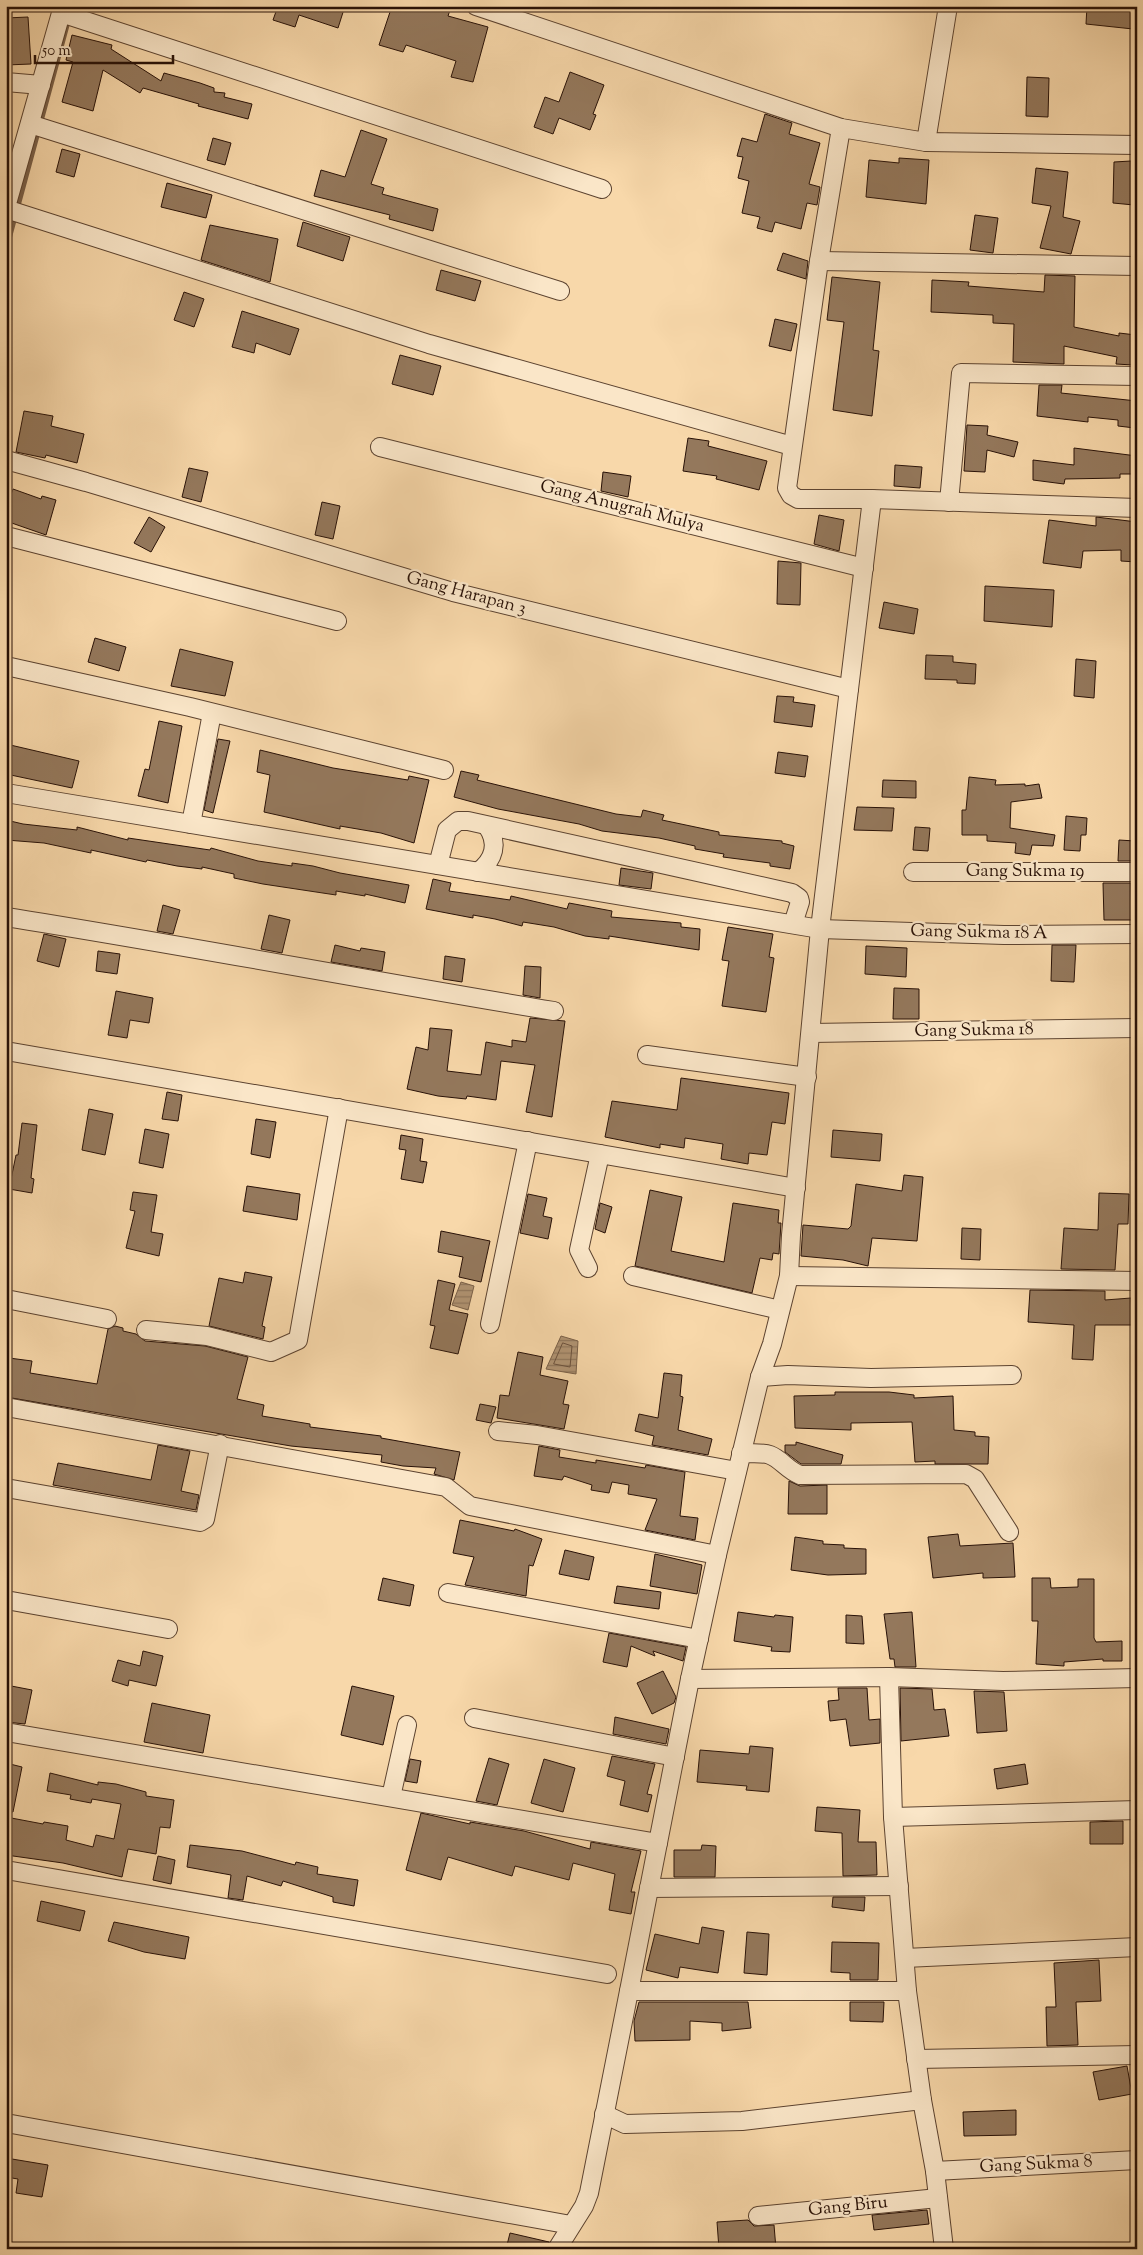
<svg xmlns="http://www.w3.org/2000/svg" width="1143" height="2255" font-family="'Sorts Mill Goudy',serif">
	<defs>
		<pattern id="water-rules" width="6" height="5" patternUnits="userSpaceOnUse" patternTransform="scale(1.25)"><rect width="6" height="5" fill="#b19473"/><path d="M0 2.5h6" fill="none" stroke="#90775c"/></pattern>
	</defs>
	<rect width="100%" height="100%" fill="#f8d8aa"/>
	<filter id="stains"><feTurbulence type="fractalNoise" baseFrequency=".004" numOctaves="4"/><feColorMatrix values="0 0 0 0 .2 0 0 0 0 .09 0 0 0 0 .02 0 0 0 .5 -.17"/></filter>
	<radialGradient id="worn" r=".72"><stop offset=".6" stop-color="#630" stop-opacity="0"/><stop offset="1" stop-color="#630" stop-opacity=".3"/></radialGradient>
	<g fill="url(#water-rules)" stroke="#7a6048">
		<path d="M461 1282 474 1286 468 1310 452 1305Z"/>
		<path d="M561 1336 578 1341 576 1374 546 1369Z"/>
	</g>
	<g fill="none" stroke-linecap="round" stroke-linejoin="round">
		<path stroke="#6c523d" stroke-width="1" d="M563 1343 572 1346 570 1367 554 1364Z"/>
		<path stroke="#7a6048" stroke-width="5.5" d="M6 249 72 6"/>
	</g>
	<g fill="#94785c" stroke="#281107">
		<path d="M278 6H345L338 28 299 15 295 27 273 20Z"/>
		<path d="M392 6H439L450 10 448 16 488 27 473 82 451 77 456 61 406 45 403 52 379 45Z"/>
		<path d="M1087 6H1136L1133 29 1086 24Z"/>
		<path d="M28 17 31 64 6 65V18Z"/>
		<path d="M72 35 112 45 111 49 161 81 164 73 200 83 214 88V92L225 93 224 97 252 104 248 119 198 106 199 104 143 88 140 93 103 70 93 111 62 102 73 62 66 60Z"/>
		<path d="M570 72 604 85 593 114 596 115 590 130 559 118 553 134 534 127 545 97 559 102Z"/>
		<path d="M1027 77 1049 78 1048 117 1026 116Z"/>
		<path d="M765 114 792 123 789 134 820 143 809 184 820 187 817 205 807 203 801 229 775 222 772 232 757 228 760 217 742 213 749 181 738 178 743 157 737 156 742 138 757 142Z"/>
		<path d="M361 130 387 139 371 184 384 188 382 194 438 209 433 231 389 219 390 215 314 196 321 170 345 177Z"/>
		<path d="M213 138 231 143 225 165 207 160Z"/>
		<path d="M62 149 80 154 74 177 56 172Z"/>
		<path d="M899 158 929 160 926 204 866 197 869 160 899 163Z"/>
		<path d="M1131 161 1132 187H1136L1134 205 1113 203 1114 162Z"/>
		<path d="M1036 168 1068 172 1063 217 1080 221 1071 254 1040 248 1051 206 1032 203Z"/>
		<path d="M167 183 212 195 206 218 161 207Z"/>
		<path d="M975 215 998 218 993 253 970 250Z"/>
		<path d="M303 222 350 237 343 261 297 246Z"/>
		<path d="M210 225 278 239 270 282 201 260Z"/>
		<path d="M783 253 808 261 806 279 777 270Z"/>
		<path d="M441 270 481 281 475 301 436 290Z"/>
		<path d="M1045 275 1075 276 1074 327 1119 336V333L1136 335 1133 365 1116 364 1117 357 1064 346V364L1013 362 1014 324 993 323V315L931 312 932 280 969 282 968 286 1044 292Z"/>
		<path d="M832 277 880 282 873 350 879 351 872 416 833 410 844 322 827 320Z"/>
		<path d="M184 292 204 299 194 327 174 320Z"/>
		<path d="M242 311 299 329 290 355 256 343 254 353 232 347Z"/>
		<path d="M775 319 797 324 791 351 769 346Z"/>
		<path d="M400 355 441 366 433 395 392 384Z"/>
		<path d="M1039 385H1062L1061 393 1137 401 1135 428 1118 426V420L1088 417V422L1037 416Z"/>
		<path d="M24 411 53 416 51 426 84 434 77 463 46 455 45 458 16 452Z"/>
		<path d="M967 425 988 426 987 435 1018 442 1014 457 987 450 985 472 964 471Z"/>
		<path d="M688 438 709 441 708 446 767 461 759 490 716 479 717 476 683 471Z"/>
		<path d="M1074 448 1137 456V474H1120V478L1065 479 1064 484 1033 480V460L1074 465Z"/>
		<path d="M895 465 922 467 920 488 894 486Z"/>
		<path d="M189 468 208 472 201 502 182 497Z"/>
		<path d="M603 472 631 476 628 497 601 491Z"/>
		<path d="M13 489 41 499 42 496 56 500 46 535 6 521V508Z"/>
		<path d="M322 502 340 506 333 539 315 535Z"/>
		<path d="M819 515 844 520 839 551 814 544Z"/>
		<path d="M149 517 165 527 151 552 134 543Z"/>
		<path d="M1096 517 1137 522V562L1121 561V550L1083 551 1081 568 1043 563 1049 520 1096 526Z"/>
		<path d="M778 561 801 563 800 605 777 604Z"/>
		<path d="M985 586 1054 590 1052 627 984 621Z"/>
		<path d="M884 602 918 609 914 634 879 628Z"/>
		<path d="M95 638 126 647 119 671 88 662Z"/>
		<path d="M180 649 233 662 225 696 171 686Z"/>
		<path d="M926 655 953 656V662L976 664 975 684 957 683V680L925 679Z"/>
		<path d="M1076 659 1096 661 1094 698 1074 696Z"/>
		<path d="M777 696 794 697 793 702 815 705 812 727 774 722Z"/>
		<path d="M159 721 182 726 168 803 138 796 145 769 149 770Z"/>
		<path d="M218 739 230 741 213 813 204 810Z"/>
		<path d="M6 744 79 761 72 788 6 774Z"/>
		<path d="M260 750 333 768 408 780 409 776 429 780 414 843 381 833 340 826V829L264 812 270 775 257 772Z"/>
		<path d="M778 752 808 756 805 777 775 773Z"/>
		<path d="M461 771 479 775 477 780 616 814 641 817 643 810 664 815 662 820 719 832V835L782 841V843L794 846 790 869 770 866V863L723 857 724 854 695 849V846L659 838 602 831 579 824 498 809 454 797Z"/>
		<path d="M969 777 996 780 995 785 1025 784V786L1039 784 1042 798 1011 802 1010 828 1055 835 1053 846 1032 845 1030 855 1015 853 1016 843 987 841V835H962V810H966Z"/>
		<path d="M883 780 916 781V798L882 797Z"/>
		<path d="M857 807 894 808 892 831 854 830Z"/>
		<path d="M1066 816 1087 818 1086 835H1081L1080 851 1064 850Z"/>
		<path d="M6 820 23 824 77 830V827L128 840V838L210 850 211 848 258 861 292 866V863L313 866 340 873 409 885 405 903 365 894V896L336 891V895L263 884 234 878V874L202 867V869L177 866 147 860 146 862 91 850V853L44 843 6 840Z"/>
		<path d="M915 827 930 828 928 851 913 850Z"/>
		<path d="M1119 840 1135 841 1134 861H1118Z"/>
		<path d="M621 868 653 873 651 889 619 885Z"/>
		<path d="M433 879 451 883 449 891 510 900 511 896 567 909 569 903 612 911 611 917 681 923V927L700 929 699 950 609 936V939L585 936 554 927 523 922 522 926 495 919 473 915V918L426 909Z"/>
		<path d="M1103 883H1131L1132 920H1104Z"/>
		<path d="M163 905 180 910 173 934 157 931Z"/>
		<path d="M269 915 290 920 282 953 261 949Z"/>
		<path d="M728 927 773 934 769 957 774 958 766 1012 722 1006 729 961 722 960Z"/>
		<path d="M44 934 66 939 59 967 37 961Z"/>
		<path d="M335 945 360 951 361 948 385 952 382 971 331 962Z"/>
		<path d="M1052 945H1076L1074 982 1051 981Z"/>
		<path d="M866 946 907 948 906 977 865 974Z"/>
		<path d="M98 951 120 954 117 974 96 971Z"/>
		<path d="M445 956 465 959 462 982 443 979Z"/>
		<path d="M525 966 541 967 540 998 523 995Z"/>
		<path d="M894 988 919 989V1019H893Z"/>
		<path d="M116 991 153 998 149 1023 130 1020 127 1038 108 1035Z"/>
		<path d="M530 1018 565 1021 552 1117 526 1112 535 1065 501 1061 496 1100 467 1096 466 1099 438 1096 407 1089 416 1047 428 1050 430 1028 452 1030 447 1071 481 1075 486 1042 512 1047V1040L526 1042Z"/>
		<path d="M681 1078 789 1093 785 1124 772 1122 767 1155 749 1153 748 1164 721 1159 723 1144 685 1138 684 1148 660 1144V1148L605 1137 612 1101 677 1110Z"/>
		<path d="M167 1092 182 1095 178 1121 162 1119Z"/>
		<path d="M89 1109 113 1114 105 1155 82 1150Z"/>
		<path d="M256 1119 276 1122 270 1158 251 1154Z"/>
		<path d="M22 1123 37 1125 31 1178 34 1179 32 1193 9 1189 16 1155H18Z"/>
		<path d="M145 1129 169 1134 163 1168 139 1163Z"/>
		<path d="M833 1130 882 1134 880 1161 831 1157Z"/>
		<path d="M401 1135 423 1139 420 1161 427 1162 423 1183 401 1179 406 1150 399 1149Z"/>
		<path d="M904 1175 923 1177 917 1241 872 1238 868 1266 843 1260 801 1256 803 1225 848 1229 851 1226 856 1184 902 1191Z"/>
		<path d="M247 1186 300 1194 297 1220 243 1211Z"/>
		<path d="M650 1190 682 1197 671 1251 724 1262 733 1203 779 1210 778 1223H781L779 1254 773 1253 772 1260 760 1258 752 1293 635 1266Z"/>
		<path d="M133 1192 157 1195 151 1232 163 1234 159 1256 126 1248 135 1211 130 1210Z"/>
		<path d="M1099 1193 1129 1194 1128 1224H1118L1115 1270 1061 1269 1064 1228 1098 1230Z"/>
		<path d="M528 1194 547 1198 543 1216 552 1218 548 1239 520 1233Z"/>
		<path d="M600 1203 612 1207 605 1233 595 1229Z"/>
		<path d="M962 1228 981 1229 980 1260 961 1259Z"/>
		<path d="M441 1231 490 1241 481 1282 459 1277 463 1257 438 1252Z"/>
		<path d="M245 1272 272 1277 262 1326 265 1327 263 1339 209 1326 219 1278 243 1283Z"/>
		<path d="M438 1280 455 1284 449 1310 468 1314 458 1354 430 1348 435 1326 430 1325Z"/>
		<path d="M1030 1290 1105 1291V1300L1131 1298 1133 1325H1095L1093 1360 1072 1359 1074 1325 1028 1322Z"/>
		<path d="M115 1326 123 1328V1331L136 1334 145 1341 205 1346 248 1357 237 1399 264 1405 262 1416 310 1424V1427L381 1436V1438L460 1452 454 1480 434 1474 436 1468 403 1466 381 1462 382 1455 291 1446 6 1397 9 1358 32 1361 30 1373 97 1384 108 1329Z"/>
		<path d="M518 1352 543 1357 540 1375 568 1381 563 1404 569 1405 564 1429 497 1418 500 1395 509 1396Z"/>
		<path d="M664 1373 682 1375 680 1396 683 1397 678 1430 712 1439 708 1455 652 1445 654 1436 635 1431 639 1414 658 1418Z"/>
		<path d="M835 1392H889L914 1395V1398L953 1396 954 1430 975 1432V1436L989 1437 988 1464H935V1461L915 1462 912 1422 851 1423V1430L795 1428 794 1396 835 1395Z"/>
		<path d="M480 1404 496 1407 491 1423 476 1420Z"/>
		<path d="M796 1442 843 1455 841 1464H801L785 1452V1445H796Z"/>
		<path d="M158 1445 190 1451 181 1491 199 1495 196 1510 53 1485 58 1463 151 1480Z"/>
		<path d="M539 1446 560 1450 559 1457 596 1463V1460L645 1468 646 1465 685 1472 680 1516 698 1518 695 1540 645 1530 657 1499 628 1494 629 1485 612 1482 609 1493 591 1490 592 1485 564 1476 562 1480 534 1476Z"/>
		<path d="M789 1481 800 1486 827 1485V1514H788Z"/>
		<path d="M460 1520 514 1531 515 1529 542 1539 533 1566 529 1565 526 1596 465 1585 474 1557 453 1553Z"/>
		<path d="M958 1534 960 1546 1013 1543 1015 1577 983 1578V1573L933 1578 928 1537Z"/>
		<path d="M795 1537 823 1541V1544L844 1545V1548L866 1549V1574L828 1575 791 1570Z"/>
		<path d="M565 1550 594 1557 589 1580 559 1574Z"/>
		<path d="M655 1554 702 1565 697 1594 650 1586Z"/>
		<path d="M383 1578 414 1585 410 1606 378 1600Z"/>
		<path d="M1032 1578H1050L1051 1588 1078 1587V1579H1094V1638L1096 1642 1122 1641V1661H1103V1659L1064 1662V1666L1036 1664 1038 1621H1032Z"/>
		<path d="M617 1586 661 1592 659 1609 614 1603Z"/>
		<path d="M738 1612 774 1617 775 1615 793 1617 790 1652 771 1651 772 1647 734 1641Z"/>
		<path d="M912 1612 916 1667H895L894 1659H890L884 1614Z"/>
		<path d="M846 1615 862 1616 864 1644 846 1643Z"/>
		<path d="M609 1633 686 1647 683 1661 653 1651 655 1656 631 1646 627 1667 603 1662Z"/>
		<path d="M143 1651 163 1656 156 1686 129 1680 128 1686 112 1681 118 1660 140 1666Z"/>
		<path d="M663 1671 676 1697 674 1703 652 1714 637 1683Z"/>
		<path d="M6 1685 32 1690 25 1724 6 1722Z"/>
		<path d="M352 1686 394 1696 383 1745 341 1735Z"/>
		<path d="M838 1688H867L869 1720 880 1719V1743L850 1746 846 1719 830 1721 828 1701 839 1700Z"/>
		<path d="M900 1688 932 1689 934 1710 945 1709 949 1736 901 1741Z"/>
		<path d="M974 1691 1004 1692 1007 1731 977 1733Z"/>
		<path d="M152 1703 210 1715 203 1753 144 1742Z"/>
		<path d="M615 1717 669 1729 666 1744 613 1734Z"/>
		<path d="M750 1746 773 1748 769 1792 746 1790 747 1786 697 1782 700 1750 749 1754Z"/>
		<path d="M612 1756 655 1764 647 1794 652 1795 648 1812 620 1805 625 1781 607 1776Z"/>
		<path d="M489 1758 509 1764 497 1805 476 1801Z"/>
		<path d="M410 1759 421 1761 417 1783 405 1781Z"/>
		<path d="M544 1759 575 1768 563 1812 531 1803Z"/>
		<path d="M6 1763 22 1767 13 1812 6 1811Z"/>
		<path d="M1025 1764 1028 1784 997 1789 994 1769Z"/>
		<path d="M50 1773 98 1785V1782L116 1784 146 1792V1796L174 1800 170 1828 160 1827 156 1854 128 1849 122 1877 63 1863 6 1855V1817L43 1824 44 1822 68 1826 66 1840 93 1847 96 1835 114 1839 121 1804 92 1799 91 1803 70 1799 71 1795 47 1791Z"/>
		<path d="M817 1807 860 1810 858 1842H876L877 1875 843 1876 842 1833 815 1831Z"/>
		<path d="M421 1813 470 1824V1822L524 1831 590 1849 591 1842 641 1851 631 1892H635L631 1914 609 1910 615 1874 573 1863 569 1880 515 1866 512 1876 448 1857 441 1880 406 1870Z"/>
		<path d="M1123 1821V1844H1090V1822Z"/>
		<path d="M190 1845 242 1851 295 1865 296 1862 318 1867 317 1874 358 1880 354 1906 333 1902V1897L283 1881 281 1886 247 1876 243 1900 228 1898 231 1875 187 1867Z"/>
		<path d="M702 1845 716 1846 715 1877H674V1850H701Z"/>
		<path d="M158 1856 175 1860 171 1884 153 1880Z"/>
		<path d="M833 1897H865L864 1911 832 1907Z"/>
		<path d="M41 1901 85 1911 80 1931 37 1921Z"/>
		<path d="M114 1922 189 1937 185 1959 144 1952 108 1941Z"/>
		<path d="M702 1927 724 1931 718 1973 680 1967 678 1978 646 1970 655 1934 699 1944Z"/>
		<path d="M747 1932 769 1934 767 1975 744 1973Z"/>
		<path d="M832 1942 879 1943 878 1980H850V1973L831 1972Z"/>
		<path d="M1099 1960 1101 2001 1076 2002 1078 2045 1047 2046 1046 2007H1056L1054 1963Z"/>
		<path d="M639 2002H748L751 2028 722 2031V2023L690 2021V2040L635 2041 634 2021Z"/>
		<path d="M850 2002H884L883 2022 850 2021Z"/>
		<path d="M1127 2066 1132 2094 1099 2100 1093 2072Z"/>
		<path d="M1016 2110V2135L964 2136 963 2112Z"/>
		<path d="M6 2158 48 2165 42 2197 16 2193 18 2179 6 2177Z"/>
		<path d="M927 2210 929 2224 874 2230 872 2215Z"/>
		<path d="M748 2220 754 2226 774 2225 776 2249H719L717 2222Z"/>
		<path d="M510 2233 549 2242 546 2249H506Z"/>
	</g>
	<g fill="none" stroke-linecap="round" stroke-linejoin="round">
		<defs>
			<g id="minor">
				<path d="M476 6 841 128 926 142 1137 145"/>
				<path d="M61 13 602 189"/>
				<path d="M6 82 41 85"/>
				<path d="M30 124 560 291"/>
				<path d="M841 128 819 261 787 488 791 495 798 499H872L820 929 791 1235 789 1276 772 1344 760 1377 717 1555 690 1679 629 1991H907"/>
				<path d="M926 142 948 6"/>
				<path d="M6 207 63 6"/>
				<path d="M6 209 429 344 792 446"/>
				<path d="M819 261 1137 266"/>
				<path d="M380 447 864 568"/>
				<path d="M6 460 86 482 453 592 849 689"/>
				<path d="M872 499 1137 508"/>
				<path d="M949 502 961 373 1137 376"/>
				<path d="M6 536 337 621"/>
				<path d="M6 666 190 707 444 770"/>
				<path d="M6 793 820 929 1004 935 1137 934"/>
				<path d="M191 824 212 713"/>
				<path d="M438 865 447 830 458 821H468L792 893 799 898 800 902 793 924"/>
				<path d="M478 872C494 860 499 843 487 826"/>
				<path d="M913 872H1137"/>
				<path d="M6 917C189 946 371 981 554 1011"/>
				<path d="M811 1033 1137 1028"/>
				<path d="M6 1051 796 1188"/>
				<path d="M647 1055 807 1077"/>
				<path d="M588 1268 579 1250 600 1154"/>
				<path d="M633 1276 780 1310"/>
				<path d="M789 1276 1137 1281"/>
				<path d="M6 1299 107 1319"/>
				<path d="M490 1324 528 1141"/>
				<path d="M146 1330 207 1336 271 1352 298 1340 339 1108"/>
				<path d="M760 1377 788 1375 871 1378 1012 1375"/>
				<path d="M6 1407 446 1487 470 1506 717 1555"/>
				<path d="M498 1431 537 1435 737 1471"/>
				<path d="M741 1453C750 1454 762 1452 770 1455 781 1459 787 1470 800 1475L966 1474 975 1479 1009 1532"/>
				<path d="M6 1488 200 1522 205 1519 220 1444"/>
				<path d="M448 1593 699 1639"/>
				<path d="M6 1600 168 1629"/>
				<path d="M889 1677 1003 1681 1137 1678"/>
				<path d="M690 1679 889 1677 893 1817 907 1991 922 2100 935 2171 944 2249"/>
				<path d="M474 1718 675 1757"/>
				<path d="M6 1732 658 1843"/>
				<path d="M391 1797 407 1725"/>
				<path d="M893 1817 1137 1810"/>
				<path d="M6 1870 607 1974"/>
				<path d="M649 1888 899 1886"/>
				<path d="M905 1958 1137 1947"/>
				<path d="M916 2059 1137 2055"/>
				<path d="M604 2114 625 2124 742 2121 922 2100"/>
				<path d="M6 2123 571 2225"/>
				<path d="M935 2171 1137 2160"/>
				<path d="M758 2216 938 2198"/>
				<path d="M557 2249 584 2206 589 2193 629 1991"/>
			</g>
		</defs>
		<use href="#minor" stroke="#5c4330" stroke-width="20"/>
		<use href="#minor" stroke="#fae6c8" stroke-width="18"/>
	</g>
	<g text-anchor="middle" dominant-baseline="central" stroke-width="4.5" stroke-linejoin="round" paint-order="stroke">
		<g font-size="18" fill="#281107" stroke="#fae6c8">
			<text transform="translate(622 507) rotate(14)">Gang Anugrah Mulya</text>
			<text transform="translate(466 594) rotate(15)">Gang Harapan 3</text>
			<text x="1025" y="872">Gang Sukma 19</text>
			<text transform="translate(979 933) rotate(1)">Gang Sukma 18 A</text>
			<text transform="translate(974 1031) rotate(-1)">Gang Sukma 18</text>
			<text transform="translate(1036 2165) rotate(-3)">Gang Sukma 8</text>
			<text transform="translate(848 2207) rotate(-6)">Gang Biru</text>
		</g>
	</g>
	<rect width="1143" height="2255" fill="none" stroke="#f8d8aa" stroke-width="25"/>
	<rect x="8" y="8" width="1128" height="2240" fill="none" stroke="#281107" stroke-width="2.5"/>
	<rect x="12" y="12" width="1118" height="2230" fill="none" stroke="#281107"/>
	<path d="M35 55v8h138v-8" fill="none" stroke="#281107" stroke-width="2.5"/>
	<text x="42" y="55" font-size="15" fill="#281107" stroke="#fae6c8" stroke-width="4" paint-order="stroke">50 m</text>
	<rect width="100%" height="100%" filter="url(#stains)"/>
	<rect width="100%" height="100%" fill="url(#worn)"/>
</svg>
